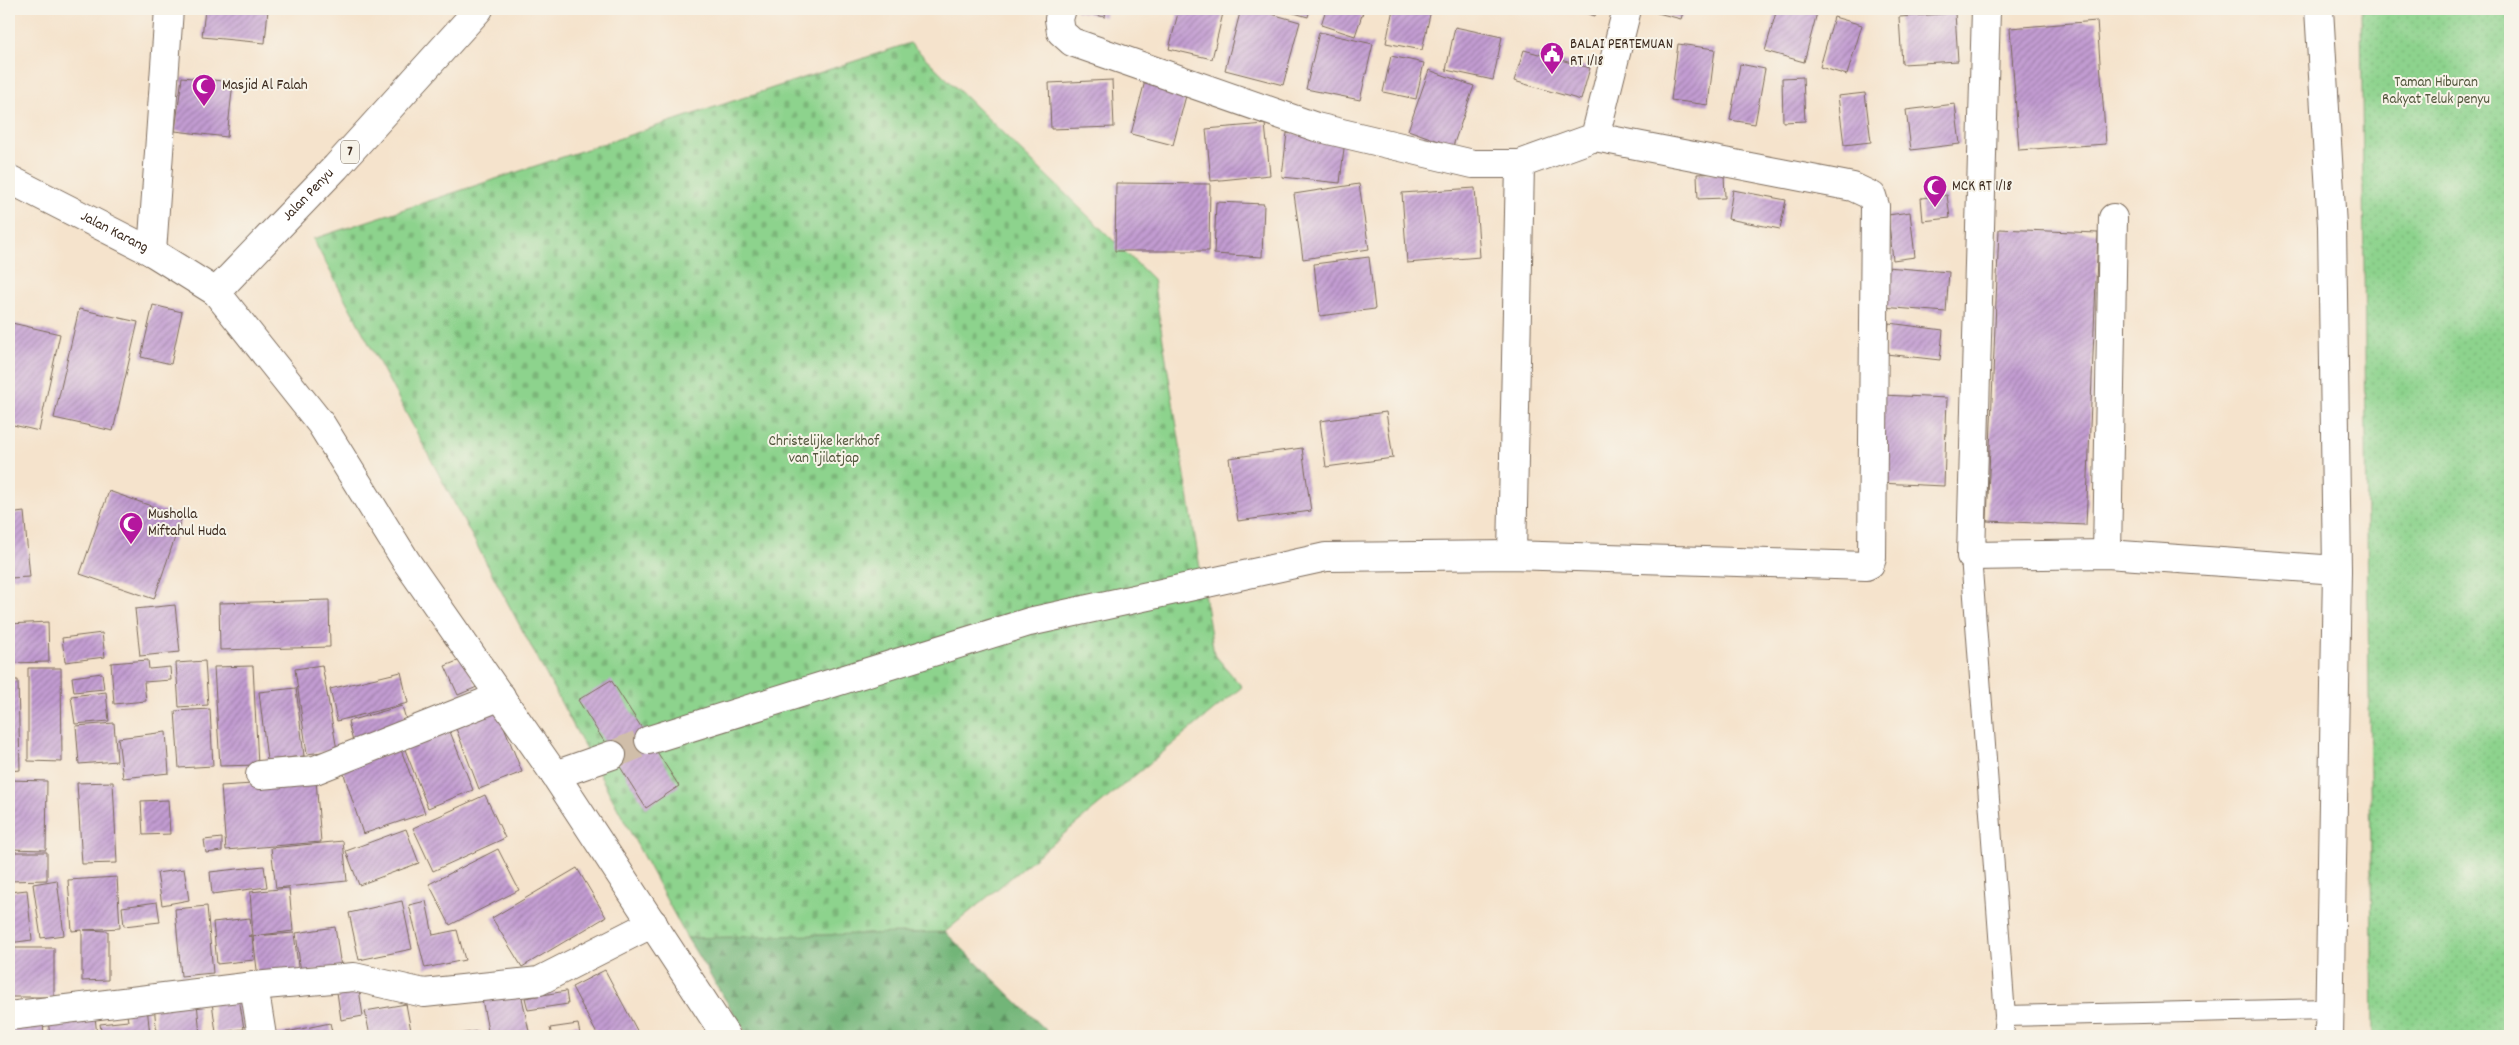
<svg xmlns="http://www.w3.org/2000/svg" width="2519" height="1045" font-family="Dekko,sans-serif">
	<defs>
		<pattern id="forest-firs" width="22" height="20" patternUnits="userSpaceOnUse" patternTransform="scale(1.25)"><rect width="22" height="20" fill="#72b578"/><path d="M5 1l3.5 6h-7zM16 11l3.5 6h-7z" fill="#5f9362"/></pattern>
		<pattern id="cemetery-stones" width="16" height="16" patternUnits="userSpaceOnUse" patternTransform="scale(1.25)"><rect width="16" height="16" fill="#8dd38d"/><path d="M2 7V4a2 2 0 0 1 4 0v3zM10 15v-3a2 2 0 0 1 4 0v3z" fill="#7bb579"/></pattern>
		<pattern id="park-dots" width="8" height="8" patternUnits="userSpaceOnUse" patternTransform="scale(1.25)"><rect width="8" height="8" fill="#8dd38d"/><path d="M2 2h.1M6 6h.1" fill="none" stroke="#7bb579" stroke-width="1.8" stroke-linecap="round"/></pattern>
		<pattern id="building-hatch" width="6" height="6" patternUnits="userSpaceOnUse" patternTransform="scale(1.25)"><rect width="6" height="6" fill="#c29cd2"/><path d="M-1 1l2-2M0 6l6-6M5 7l2-2" fill="none" stroke="#9f7faa"/></pattern>
	</defs>
	<rect width="100%" height="100%" fill="#f7f3e8"/>
	<filter id="ink" filterUnits="userSpaceOnUse"><feTurbulence type="fractalNoise" baseFrequency=".02" numOctaves="2"/><feDisplacementMap in="SourceGraphic" scale="10" xChannelSelector="R" yChannelSelector="G"/><feConvolveMatrix kernelMatrix="1 2 1 2 8 2 1 2 1" color-interpolation-filters="sRGB"/></filter>
	<filter id="wash" filterUnits="userSpaceOnUse"><feTurbulence type="fractalNoise" baseFrequency=".0096" numOctaves="4" result="noise"/><feDisplacementMap in="SourceGraphic" scale="20" xChannelSelector="R" yChannelSelector="G"/><feGaussianBlur stdDeviation="1.12" result="paint"/><feColorMatrix in="noise" values="0 0 0 0 0 0 0 0 0 0 0 0 0 0 0 0 0 1.4 0 .05"/><feComposite in="paint" operator="in"/></filter>
	<g filter="url(#wash)">
		<rect width="100%" height="100%" fill="#f5e3cc"/>
		<path fill="url(#forest-firs)" stroke="#56704b" d="M945 932 1052 1036H748L687 938Z"/>
		<path fill="url(#cemetery-stones)" stroke="#647e56" d="M910 43 1153 279 1214 654 1242 687 945 932 687 938 313 239Z"/>
		<path fill="url(#park-dots)" stroke="#647e56" d="M2361 9H2510V1036H2373Z"/>
		<g id="blocks">
			<g fill="url(#building-hatch)">
				<path d="M205 9H268L265 43 202 37Z"/>
				<path d="M1076 9H1106L1105 17 1076 11Z"/>
				<path d="M1179 9H1224L1212 59 1169 49Z"/>
				<path d="M1241 9H1254L1300 22 1283 85 1225 70Z"/>
				<path d="M1280 9H1310L1308 17Z"/>
				<path d="M1326 9H1364L1355 36 1321 25Z"/>
				<path d="M1393 9 1431 10 1422 50 1386 43Z"/>
				<path d="M1572 9H1597L1595 16Z"/>
				<path d="M1642 9H1684L1681 19Z"/>
				<path d="M1777 9H1818L1804 62 1765 51Z"/>
				<path d="M1955 13 1958 61 1902 64 1899 17Z"/>
				<path d="M1834 17 1862 25 1847 75 1820 67Z"/>
				<path d="M2097 21 2106 144 2019 150 2010 28Z"/>
				<path d="M1455 27 1502 37 1493 80 1446 70Z"/>
				<path d="M1319 32 1373 44 1360 100 1306 89Z"/>
				<path d="M1678 44 1715 49 1708 105 1671 100Z"/>
				<path d="M1524 50 1590 68 1581 100 1514 81Z"/>
				<path d="M1391 56 1424 63 1416 99 1383 92Z"/>
				<path d="M1740 64 1765 69 1755 124 1730 120Z"/>
				<path d="M1429 70 1474 86 1453 146 1408 130Z"/>
				<path d="M182 77 233 82 227 137 175 131Z"/>
				<path d="M1803 77 1805 121 1783 122 1782 78Z"/>
				<path d="M1112 80 1114 127 1051 129 1049 83Z"/>
				<path d="M1145 81 1187 92 1173 145 1131 134Z"/>
				<path d="M1865 93 1871 142 1844 145 1838 96Z"/>
				<path d="M1955 104 1960 144 1911 150 1906 110Z"/>
				<path d="M1265 124 1270 175 1211 181 1206 129Z"/>
				<path d="M1287 133 1345 140 1340 183 1282 177Z"/>
				<path d="M1724 173 1725 198 1698 199 1697 174Z"/>
				<path d="M1116 183 1210 184 1209 251H1115Z"/>
				<path d="M1359 184 1369 249 1303 259 1294 194Z"/>
				<path d="M1475 188 1480 257 1407 263 1402 193Z"/>
				<path d="M1733 190 1786 200 1780 229 1728 219Z"/>
				<path d="M1947 195 1950 218 1923 221 1921 198Z"/>
				<path d="M1216 202 1264 204 1262 257 1214 254Z"/>
				<path d="M1910 212 1915 257 1893 260 1888 215Z"/>
				<path d="M1999 229 2098 233 2086 525 1987 521Z"/>
				<path d="M1369 257 1375 309 1320 316 1314 264Z"/>
				<path d="M1886 267 1949 272 1946 312 1882 307Z"/>
				<path d="M153 305 182 312 171 364 141 357Z"/>
				<path d="M79 309 138 322 113 431 54 418Z"/>
				<path d="M12 323 60 334 39 431 9 424V337Z"/>
				<path d="M1889 323 1943 330 1940 360 1886 354Z"/>
				<path d="M1882 395 1947 398 1944 486 1878 483Z"/>
				<path d="M1386 412 1393 458 1326 467 1320 421Z"/>
				<path d="M1302 448 1311 511 1238 521 1229 458Z"/>
				<path d="M109 491 182 517 154 599 80 574Z"/>
				<path d="M24 512 30 577 9 578V514Z"/>
				<path d="M329 600 330 647 220 650 219 603Z"/>
				<path d="M175 605 180 652 140 656 135 609Z"/>
				<path d="M48 622 49 662 9 663V624Z"/>
				<path d="M102 633 105 657 65 662 62 638Z"/>
				<path d="M465 658 477 687 458 695 445 666Z"/>
				<path d="M148 660 149 669 170 667 171 680 144 682 146 701 114 704 111 663Z"/>
				<path d="M205 661 208 705 179 707 176 663Z"/>
				<path d="M322 665 337 750 307 754 295 669Z"/>
				<path d="M253 666 258 765 220 766 214 667Z"/>
				<path d="M28 668H61L62 762 28 761Z"/>
				<path d="M401 672 408 703 337 721 330 689Z"/>
				<path d="M102 673 104 689 74 692 72 677Z"/>
				<path d="M9 680H18L20 770 9 771Z"/>
				<path d="M611 680 679 786 646 808 578 700Z"/>
				<path d="M296 688 304 756 267 760 259 692Z"/>
				<path d="M106 692 109 721 75 724 71 696Z"/>
				<path d="M402 706 408 726 353 742 348 721Z"/>
				<path d="M210 709 213 766 179 768 175 711Z"/>
				<path d="M497 709 522 772 479 789 455 726Z"/>
				<path d="M114 723 117 761 79 764 76 726Z"/>
				<path d="M449 729 473 790 428 808 404 747Z"/>
				<path d="M166 732 169 773 123 778 118 738Z"/>
				<path d="M401 750 425 813 363 834 342 768Z"/>
				<path d="M9 780 47 781 46 850 9 849Z"/>
				<path d="M316 780 321 842 226 850 221 786Z"/>
				<path d="M113 782 117 863 82 864 77 783Z"/>
				<path d="M485 795 505 838 433 871 413 828Z"/>
				<path d="M168 800 170 834 143 835 141 801Z"/>
				<path d="M406 829 419 863 359 885 346 851Z"/>
				<path d="M222 838V851L206 853 204 840Z"/>
				<path d="M343 841 347 881 276 888 271 848Z"/>
				<path d="M498 849 519 890 450 925 429 884Z"/>
				<path d="M9 852H47V880L9 881Z"/>
				<path d="M264 866 267 887 212 894 210 872Z"/>
				<path d="M577 868 606 917 522 967 492 918Z"/>
				<path d="M184 869 189 900 162 905 157 873Z"/>
				<path d="M117 877 120 928 84 930 108 931V980L82 981V930L72 931 68 880Z"/>
				<path d="M57 880 64 935 41 938 33 884Z"/>
				<path d="M289 888 293 931 253 936 250 892Z"/>
				<path d="M27 890 32 940 9 943V892Z"/>
				<path d="M402 901 412 949 359 960 349 913Z"/>
				<path d="M426 901 433 935 457 930 465 960 425 968 409 905Z"/>
				<path d="M157 902 160 922 124 926 122 907Z"/>
				<path d="M207 906 213 973 181 976 175 909Z"/>
				<path d="M250 918 252 936H248H252L254 960 217 964 213 922Z"/>
				<path d="M335 927 341 967 301 973 296 933Z"/>
				<path d="M294 933 299 974 258 978 253 936Z"/>
				<rect x="9" y="948" width="45" height="49"/>
				<path d="M605 970 640 1036H598L572 987Z"/>
				<path d="M520 988 530 1036H489L481 994Z"/>
				<path d="M359 989 363 1016 341 1020 337 992Z"/>
				<path d="M566 991 568 1004 528 1010 525 998Z"/>
				<path d="M239 998 244 1029 216 1033 212 1002Z"/>
				<path d="M197 1002 200 1036H157L154 1005Z"/>
				<path d="M406 1004 412 1036H370L365 1011Z"/>
				<path d="M147 1006 150 1036H102L100 1024 128 1021 126 1009Z"/>
				<path d="M95 1016 97 1036H50L48 1020Z"/>
				<path d="M43 1021 44 1036H9V1024Z"/>
				<path d="M330 1023 333 1036H272V1035Z"/>
				<path d="M578 1024 580 1034 552 1036 550 1028Z"/>
				<path d="M479 1031V1036H452V1035Z"/>
			</g>
		</g>
	</g>
	<g filter="url(#ink)">
		<use href="#blocks" fill-opacity="0" stroke="#7c6b5b" stroke-width="1"/>
		<g fill="none" stroke-linecap="round" stroke-linejoin="round">
			<path stroke="#d0bea9" stroke-width="28" stroke-dasharray="28 14" stroke-linecap="butt" d="M612 755 649 740"/>
			<defs>
				<g id="lane">
					<path d="M1971 556 2005 1016 2003 1036"/>
					<path d="M2005 1016 2330 1009"/>
				</g>
				<g id="street">
					<path d="M1062 9 1059 19 1061 32 1072 42 1316 127 1473 164H1520"/>
					<path d="M1986 9 1971 556 2107 554 2337 570"/>
					<path d="M2319 9 2332 226 2337 570 2329 1036"/>
					<path d="M152 252 169 9"/>
					<path d="M2107 554 2113 218"/>
					<path d="M1512 555 1520 164 1595 137 1627 9"/>
					<path d="M649 740 1029 622 1326 557 1512 555 1866 566 1870 564 1872 558 1875 206 1872 196 1853 187 1595 137"/>
					<path d="M260 775 315 770 501 696"/>
					<path d="M555 775 612 755"/>
					<path d="M254 986 262 1036"/>
					<path d="M9 1016 254 986 354 977 424 993 539 981 653 923"/>
				</g>
				<g id="secondary">
					<path id="s1" d="M9 179 152 252 216 292 321 424 406 561 555 775 726 1036"/>
				</g>
				<g id="highway">
					<path id="s2" d="M216 292 336 167 479 9"/>
				</g>
			</defs>
			<use href="#lane" stroke="#7c6b5b" stroke-width="22"/>
			<use href="#street" stroke="#7c6b5b" stroke-width="30"/>
			<use href="#secondary" stroke="#7c6b5b" stroke-width="30"/>
			<use href="#highway" stroke="#7c6b5b" stroke-width="30"/>
			<use href="#lane" stroke="#fff" stroke-width="20"/>
			<use href="#street" stroke="#fff" stroke-width="28"/>
			<use href="#secondary" stroke="#fff" stroke-width="28"/>
			<use href="#highway" stroke="#fff" stroke-width="28"/>
		</g>
	</g>
	<defs>
		<symbol id="civic-pin" viewBox="-11 -11 22 30"><path d="M0 17L-7.5 6A9.5 9.5 0 1 1 7.5 6Z" fill="#b5179e" stroke="#f7f3e8"/><path d="M-.6-6.5H3V-4.5H.6V-3L4-1V1h2V6H-6V1h2V-1L-.6-3ZM-1.2 2.5V6h2.4V2.5Z" fill="#fff"/></symbol>
		<symbol id="mosque-pin" viewBox="-11 -11 22 30"><path d="M0 17L-7.5 6A9.5 9.5 0 1 1 7.5 6Z" fill="#b5179e" stroke="#f7f3e8"/><path d="M3.5-4.9A6 6 0 1 0 3.5 4.9A5 5 0 1 1 3.5-4.9Z" fill="#fff"/></symbol>
	</defs>
	<g fill-rule="evenodd">
		<use href="#civic-pin" x="1538" y="40" width="28" height="38"/>
		<use href="#mosque-pin" x="190" y="72" width="28" height="38"/>
		<use href="#mosque-pin" x="1921" y="173" width="28" height="38"/>
		<use href="#mosque-pin" x="117" y="510" width="28" height="38"/>
	</g>
	<g text-anchor="middle" dominant-baseline="central" stroke-width="4" stroke-linejoin="round" paint-order="stroke">
		<rect fill="#f7f3e8" stroke="#73665b" stroke-width="1" x="341" y="140.5" width="18" height="23" rx="4"/>
		<g font-size="14" font-weight="bold" fill="#3b2a1e">
			<text x="350" y="152">7</text>
		</g>
		<g font-size="15" fill="#3b2a1e" stroke="#f7f3e8" text-anchor="start">
			<text x="1570" y="45">BALAI PERTEMUAN<tspan x="1570" dy="17">RT 1/18</tspan></text>
			<text x="222" y="86">Masjid Al Falah</text>
			<text x="1952" y="187">MCK RT 1/18</text>
			<text x="148" y="515">Musholla<tspan x="148" dy="17">Miftahul Huda</tspan></text>
		</g>
		<g font-size="15" fill="#50543a" stroke="#f7f3e8">
			<text x="2436" y="83">Taman Hiburan<tspan x="2436" dy="17">Rakyat Teluk penyu</tspan></text>
			<text x="824" y="442">Christelijke kerkhof<tspan x="824" dy="17">van Tjilatjap</tspan></text>
		</g>
		<g font-size="15" fill="#3b2a1e" stroke="#f7f3e8">
			<text stroke="none"><textPath href="#s2" startOffset="134">Jalan Penyu</textPath></text>
			<text stroke="none"><textPath href="#s1" startOffset="118">Jalan Karang</textPath></text>
		</g>
	</g>
	<rect width="2519" height="1045" fill="none" stroke="#f7f3e8" stroke-width="30"/>
</svg>
